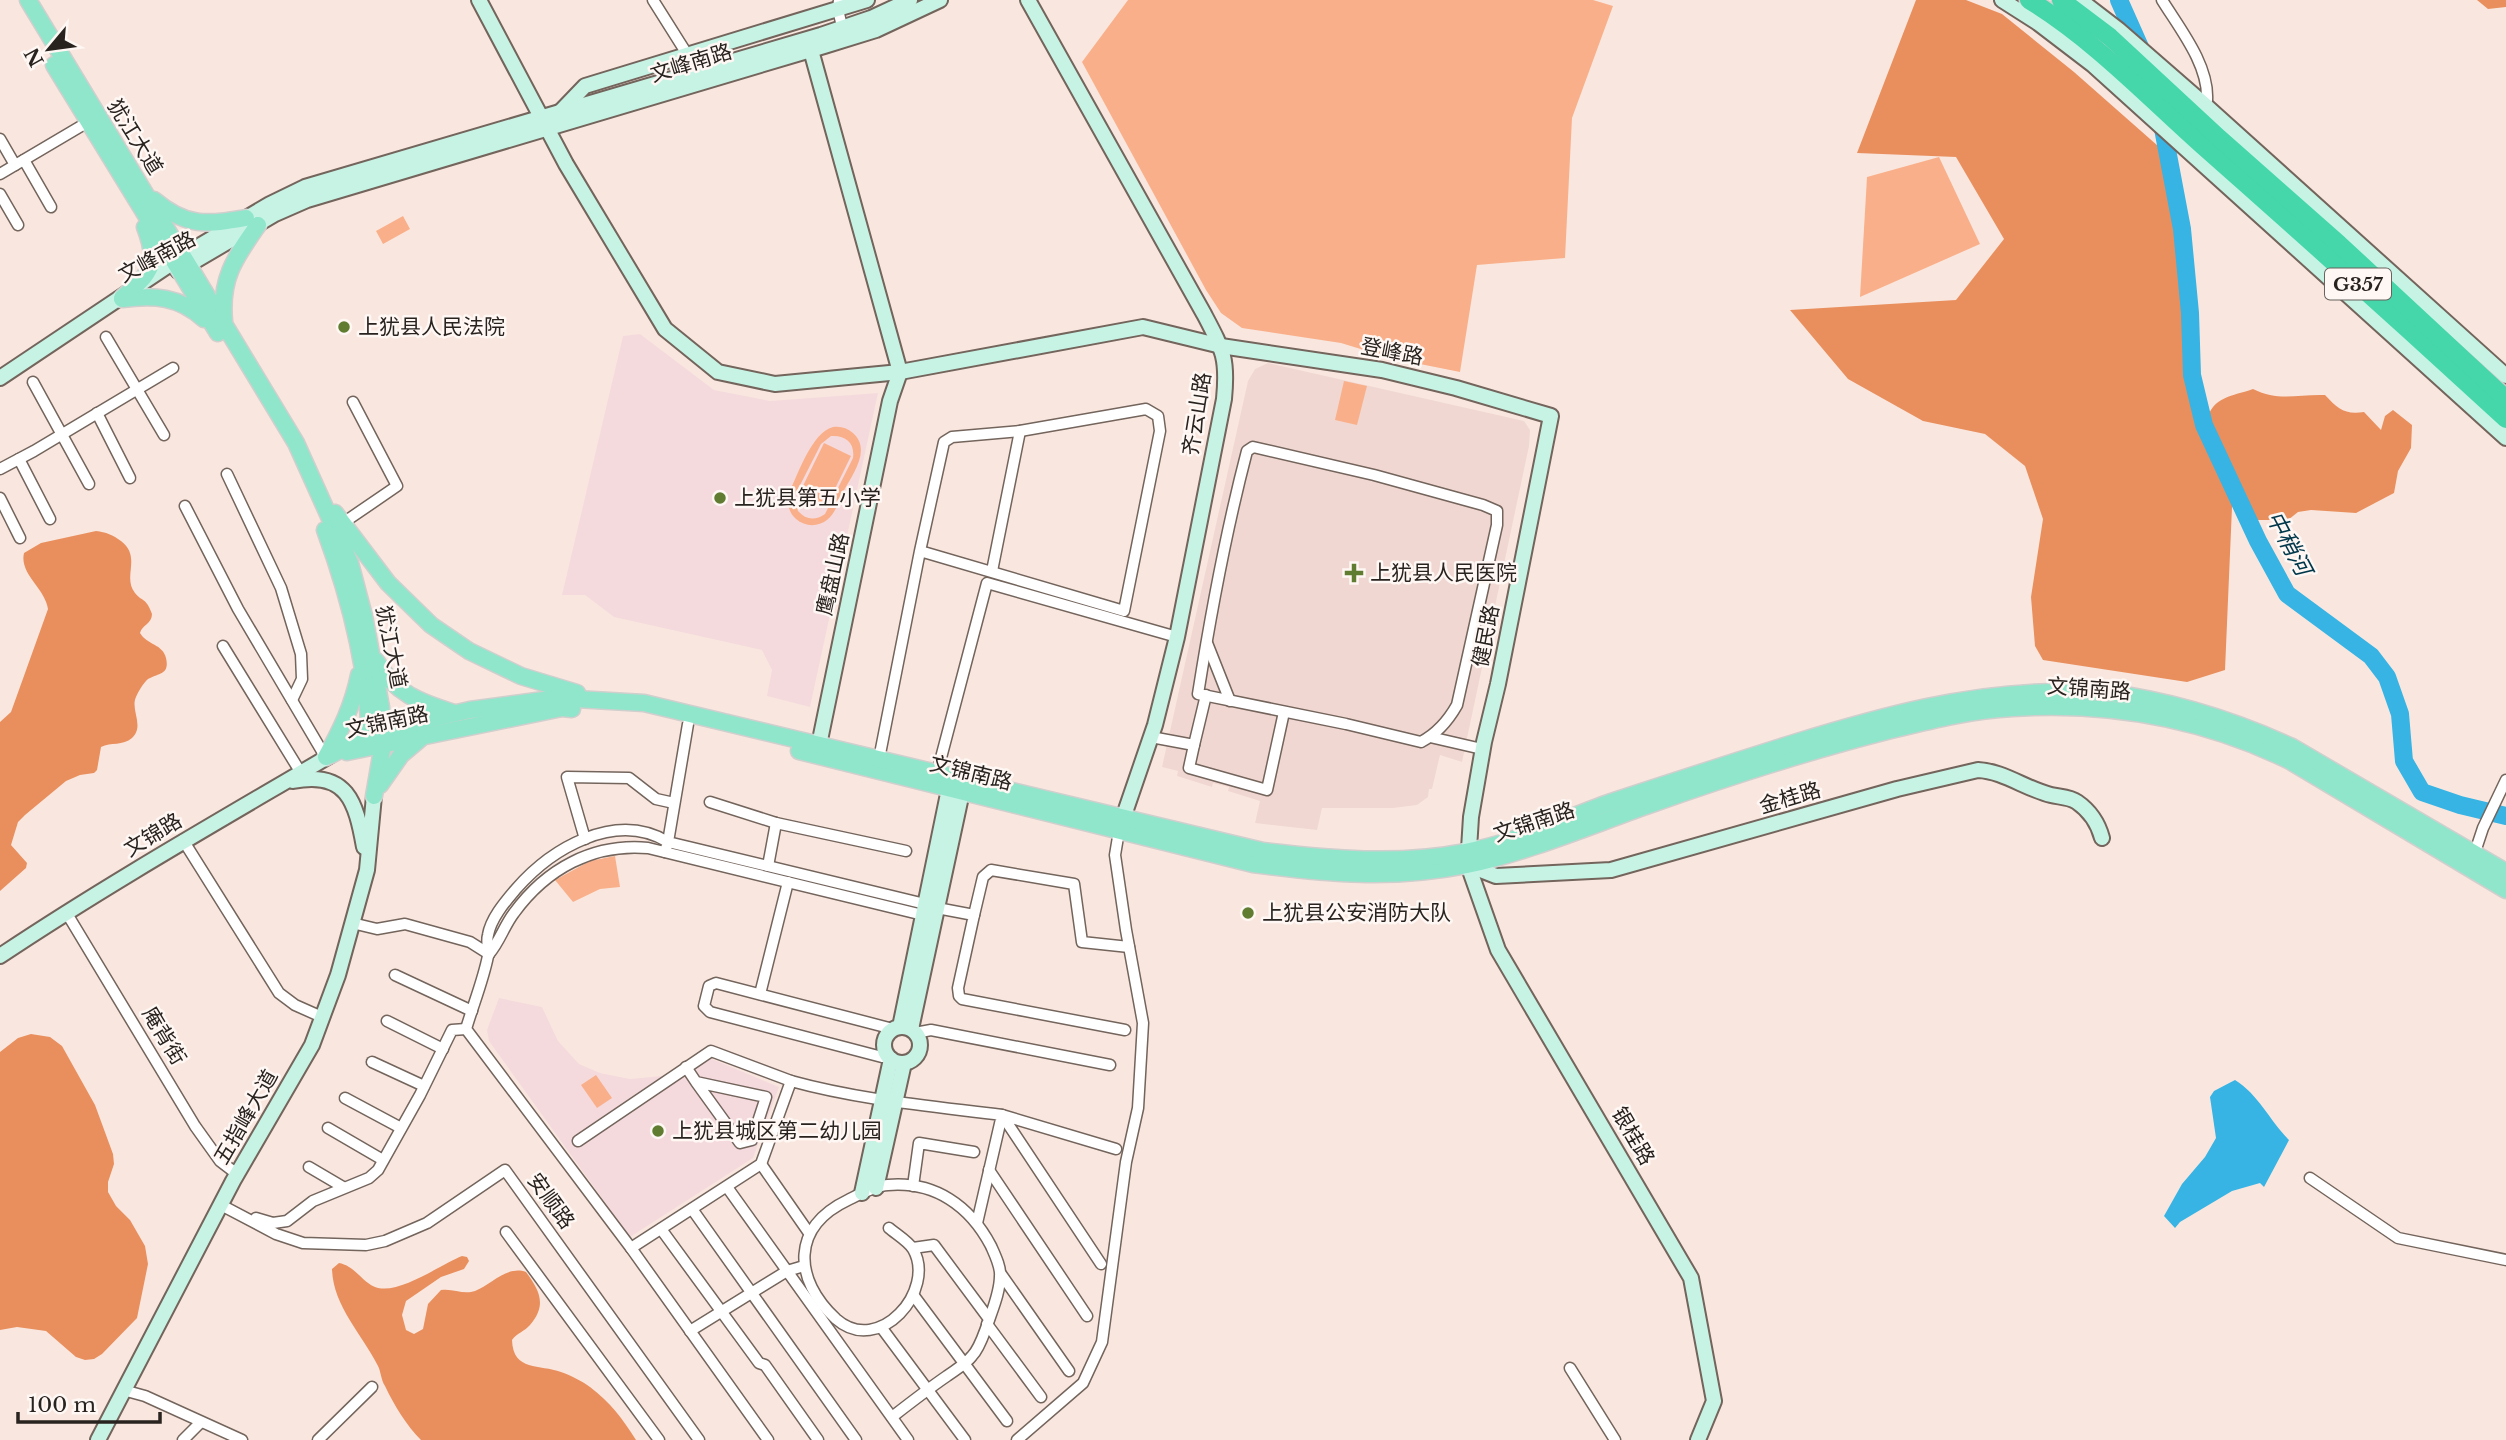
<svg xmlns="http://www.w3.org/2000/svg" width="2506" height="1440" font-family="'Libre Baskerville','Noto Sans SC',serif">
	<rect width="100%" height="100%" fill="#f9e7df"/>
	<g fill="#f5dadd">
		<path d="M640 334 714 390 770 401 878 393 810 707 767 696 772 670 762 650 614 617 585 595H562L623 336Z"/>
		<path d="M499 998 542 1007 558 1041 579 1064 600 1073 630 1079 663 1076 700 1054 779 1087 753 1158 630 1237 489 1041 487 1030Z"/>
	</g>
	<path fill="#f1d7d1" d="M1268 363 1524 421 1530 430 1529 446 1462 762 1440 755 1432 789H1429L1428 797 1417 805 1393 808H1322L1317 830 1255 823 1260 801 1228 791 1229 787 1213 783 1212 787 1177 776 1178 771 1162 767 1248 381 1255 369Z"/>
	<g fill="#f9b08a" fill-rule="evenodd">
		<path d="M1128 0H1593L1613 6 1572 118 1565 258 1477 265 1460 372 1390 358 1341 343 1242 328 1221 313 1206 290 1082 62Z"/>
		<path d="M1939 157 1980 244 1860 297 1867 177Z"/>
		<path d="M403 216 410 229 383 244 376 231Z"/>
		<path d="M1344 381 1367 386 1357 425 1335 420Z"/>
		<path d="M833 427C841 426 847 428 853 433 872 450 852 475 843 492 839 501 835 514 827 520 818 527 805 527 796 519 789 513 787 504 788 495 798 475 811 433 833 427ZM831 436C846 435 855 443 853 458L825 514C815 521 806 520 798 511L794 497 821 444Z"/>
		<path d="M824 443 851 456 826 507 799 494Z"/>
		<path d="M615 856 620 887 600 889 573 902 555 880 590 861Z"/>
		<path d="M596 1075 612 1098 597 1108 581 1085Z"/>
	</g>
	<g fill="#e98f5e">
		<path d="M1916 0H1966L2002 14 2074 72 2158 146 2182 229 2190 313 2192 375 2204 425 2233 484 2225 670 2187 682 2043 660 2035 646 2031 597 2043 519 2025 466 1985 434 1923 421 1848 379 1790 310 1956 300 2004 239 1956 157 1857 153Z"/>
		<path d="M2477 0H2506V7L2488 9Z"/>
		<path d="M2253 389C2279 402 2297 394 2325 395 2338 409 2345 415 2364 412L2381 430 2385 416 2393 410 2412 425 2411 448 2398 471 2394 493 2356 513 2311 510 2298 512 2288 520H2254L2206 421C2214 396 2230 397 2253 389Z"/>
		<path d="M96 531C106 532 113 535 121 541 142 557 122 577 135 593 142 602 146 597 152 614 152 624 142 625 140 633 147 645 163 644 166 658 170 675 158 673 148 679 144 682 138 692 136 697 130 710 145 726 132 738 123 746 111 742 101 747L97 770 94 773 80 775 66 781 25 815 18 822 11 845 27 863 26 868 0 891V722L11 712 48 609C45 588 19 574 24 553L41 543Z"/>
		<path d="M31 1034 50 1037 62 1046 95 1105 113 1154 114 1164 108 1182V1192L116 1206 130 1220 145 1246 148 1264 137 1318 102 1354 94 1359 85 1360 76 1357 46 1331 17 1327 0 1330V1052L18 1038Z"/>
		<path d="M462 1256 467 1257 469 1261 464 1269 441 1277 406 1301 402 1315 406 1330 414 1334 423 1329 428 1304 441 1290C453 1288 463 1295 475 1291 491 1285 507 1265 526 1272 540 1291 547 1305 530 1325 525 1331 517 1333 512 1340 513 1372 540 1364 561 1372 570 1375 582 1381 590 1387 611 1403 622 1418 636 1440H421C406 1425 394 1405 385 1386 381 1380 381 1372 378 1366 362 1334 333 1306 332 1269L339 1263C355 1266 361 1281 375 1287 398 1296 441 1264 462 1256Z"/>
	</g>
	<path fill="#37b3e4" d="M2235 1080C2258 1094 2270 1121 2289 1140L2264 1187 2260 1183 2232 1191 2180 1222 2175 1228 2164 1216 2182 1184 2205 1157 2216 1138 2210 1097 2214 1091Z"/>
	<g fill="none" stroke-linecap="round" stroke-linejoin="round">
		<g stroke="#37b3e4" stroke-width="18">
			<path d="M2119 0 2143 54"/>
			<path d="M2161 118 2182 229 2190 313 2192 375 2204 425 2258 541 2287 594 2371 656 2387 677 2400 714 2404 761 2422 792 2460 805 2506 816"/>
		</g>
		<defs>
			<g id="street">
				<path d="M653 0 687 54 694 76"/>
				<path d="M839 0 838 10 844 34"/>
				<path d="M2162 0C2180 29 2209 65 2207 100L2204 104"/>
				<path d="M0 139 15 165"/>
				<path d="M24 160 51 207"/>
				<path d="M0 174 88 122"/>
				<path d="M0 194 18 225"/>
				<path d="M106 337 164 435"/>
				<path d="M33 382 89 484"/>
				<path d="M97 413 130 478"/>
				<path d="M1253 447 1374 475 1483 505 1497 511V525L1457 705C1448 721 1438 733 1421 742L1346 724 1198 694C1211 612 1226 531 1247 451Z"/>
				<path d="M19 459 50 519"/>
				<path d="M0 469 34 451 173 368"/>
				<path d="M227 474 281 588 301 654 302 679 292 700"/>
				<path d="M0 498 20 538"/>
				<path d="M185 506 238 609 326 758"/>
				<path d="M343 523 397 486 353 402"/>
				<path d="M992 571 1020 431"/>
				<path d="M1207 643 1230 701"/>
				<path d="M223 646 301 773"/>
				<path d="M688 724 668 842 925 904"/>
				<path d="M1151 737 1194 745 1206 695"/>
				<path d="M1430 737 1482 749"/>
				<path d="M1194 745 1189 768 1267 790 1284 712"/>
				<path d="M879 759 920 551 944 442 952 437 1020 431 1146 409 1158 416 1160 431 1124 611 920 551"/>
				<path d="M937 773 987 583 1177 637"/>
				<path d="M710 802 776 823"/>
				<path d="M585 839 567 777 629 778 656 799 674 803"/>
				<path d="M183 840 279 993 295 1005 322 1017"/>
				<path d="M665 852 668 842C615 810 551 849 516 889 505 902 491 918 488 935 486 942 489 949 488 956 483 981 473 1005 466 1029L631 1248 761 1164 791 1081C860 1100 931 1106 1002 1115L977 1223"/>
				<path d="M2475 852 2483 828 2506 780"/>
				<path d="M768 866 776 823 906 851"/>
				<path d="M937 908 974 915 958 988 959 996 962 999 1125 1030"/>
				<path d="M66 912 195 1126 220 1161 237 1174"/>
				<path d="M974 915 983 877 991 870 1074 884 1082 942 1129 947"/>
				<path d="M352 923 377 929 405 924 470 942 489 954"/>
				<path d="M489 954C500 941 504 926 514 913 546 869 593 843 648 848L923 915"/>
				<path d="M395 975 472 1011"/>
				<path d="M760 994 788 882"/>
				<path d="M387 1021 443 1049"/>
				<path d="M915 1033 931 1030 1110 1065"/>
				<path d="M887 1055 882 1057 710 1012 704 1006 709 986 716 983 893 1029"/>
				<path d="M372 1062 424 1086"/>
				<path d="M686 1067 696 1082 766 1097 752 1140 740 1143 696 1082"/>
				<path d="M345 1098 401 1128"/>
				<path d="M328 1128 383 1160"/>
				<path d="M578 1141 711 1051 791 1081"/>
				<path d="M761 1164 809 1233"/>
				<path d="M309 1167 343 1187"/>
				<path d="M989 1170 1087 1316"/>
				<path d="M2310 1178 2398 1238 2506 1260"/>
				<path d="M913 1186 919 1143 974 1152"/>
				<path d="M727 1187 908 1440"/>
				<path d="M221 1205 276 1234 303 1243 366 1245 385 1241 427 1223 505 1170 699 1440"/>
				<path d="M692 1209 856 1440"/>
				<path d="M256 1218 273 1223 287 1221 313 1201 369 1178 378 1170 420 1095 452 1030 466 1029"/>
				<path d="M889 1228C896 1234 908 1241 913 1249 937 1290 879 1357 836 1319 793 1279 791 1227 848 1200 860 1194 874 1186 888 1185 935 1181 970 1206 991 1246 995 1255 1001 1267 1000 1276 1000 1292 993 1308 988 1323 984 1333 980 1348 972 1356 966 1364 955 1370 947 1376 928 1389 910 1403 892 1417"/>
				<path d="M661 1229 759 1363 765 1365 818 1440"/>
				<path d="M506 1232 659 1440"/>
				<path d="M631 1248 768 1440"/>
				<path d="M913 1248 934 1245 989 1319"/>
				<path d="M1101 1264 1002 1115 1116 1149"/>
				<path d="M1001 1274 1069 1371"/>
				<path d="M914 1296 1007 1421"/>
				<path d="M987 1324 1041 1397"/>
				<path d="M881 1327 965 1440"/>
				<path d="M690 1331 787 1271 804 1266"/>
				<path d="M1570 1368 1615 1440"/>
				<path d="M123 1390 145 1396 242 1440"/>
				<path d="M183 1440 201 1422"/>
				<path d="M318 1440 372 1387"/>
				<path d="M1017 1440 1083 1383 1102 1342 1126 1162 1138 1108 1143 1023 1126 930 1115 855 1119 831"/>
			</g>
			<g id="secondary">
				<path d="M479 0 566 164 665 329 718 372 775 384 900 372 1143 327 1221 346 1382 370 1456 388 1551 416 1498 684 1484 742 1471 817 1468 865 1498 950 1691 1278 1714 1401 1698 1440"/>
				<path d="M1028 0 1204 314C1223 350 1228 358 1224 399L1177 637 1155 725 1120 827"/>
				<path d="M2002 0 2038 23 2093 65 2506 438"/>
				<path d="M2080 0 2119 30 2204 104 2506 376"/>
				<path d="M809 43 900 372 890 401 819 745"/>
				<path d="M560 112 585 86 867 0"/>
				<path d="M178 271 275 214 307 200 824 46 876 30 940 0"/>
				<path d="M0 378 184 255 270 204 305 187 821 35 871 18 910 0"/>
				<path d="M293 781C347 770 356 802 364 847"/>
				<path d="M1468 865 1496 876 1611 870 1897 789 1978 770C2003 771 2026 789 2051 795 2059 797 2070 797 2077 802 2090 811 2098 823 2102 838"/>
				<path d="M0 956C108 884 219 821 331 755"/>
				<path d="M900 1027 949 789"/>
				<circle cx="902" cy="1045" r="18"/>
				<path d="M911 1029 962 792"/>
				<path d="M876 1188 904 1063"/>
				<path d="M862 1193 891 1059"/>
				<path d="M98 1440 233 1181 312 1045 338 975 367 870 374 796"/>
			</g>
			<g id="primary">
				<path d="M28 0 296 443 350 563 364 616 381 707 383 744 374 796"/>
				<path d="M54 65 218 333"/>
				<path d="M154 200C186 227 207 225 246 218"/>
				<path d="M122 298C150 273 160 266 145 227"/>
				<path d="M122 299C154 295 179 296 204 319"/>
				<path d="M224 321C220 278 235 258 258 225"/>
				<path d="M335 513 388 583 431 625 469 651 521 676 577 693"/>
				<path d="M325 530C350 598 369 672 370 744"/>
				<path d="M376 661C396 694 419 702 454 713"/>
				<path d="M799 751 1253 864C1327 874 1393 880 1467 865 1528 852 1587 827 1646 806 1725 778 1805 752 1887 731 1928 721 1970 710 2013 708 2109 702 2204 719 2290 761L2506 890"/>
				<path d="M347 752 562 708 572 709"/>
				<path d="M331 755 370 734 382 730 470 710 559 698 644 703 1263 851C1330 859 1398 865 1465 852 1516 843 1563 819 1611 802 1672 782 1733 762 1794 743 1882 716 1968 692 2061 692 2075 692 2089 691 2103 692 2169 700 2233 720 2292 747L2506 872"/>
				<path d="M326 757C341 730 353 705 359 675"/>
				<path d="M380 785 401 755 420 739"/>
			</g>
			<g id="highway">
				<path d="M2029 0C2093 39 2147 96 2203 146 2305 236 2406 327 2506 419"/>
				<path d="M2061 0 2110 37 2219 138 2339 244 2506 399"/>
			</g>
		</defs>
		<use href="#street" stroke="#73645c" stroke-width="13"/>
		<use href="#secondary" stroke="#73645c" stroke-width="18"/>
		<use href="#primary" stroke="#d0cfce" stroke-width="19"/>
		<use href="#highway" stroke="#d0cfce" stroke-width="21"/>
		<use href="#street" stroke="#fff" stroke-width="10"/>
		<use href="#secondary" stroke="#c7f3e5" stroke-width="14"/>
		<use href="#primary" stroke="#8fe6cb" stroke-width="16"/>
		<use href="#highway" stroke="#45d6a9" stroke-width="18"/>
	</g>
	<g fill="#607c30" stroke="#fef7f3" stroke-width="2.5">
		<circle cx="344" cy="327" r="7"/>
		<circle cx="720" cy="498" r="7"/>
		<path d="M1350.5 562.5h7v7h7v7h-7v7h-7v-7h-7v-7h7z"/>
		<circle cx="1248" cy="913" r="7"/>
		<circle cx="658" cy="1131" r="7"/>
	</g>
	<g text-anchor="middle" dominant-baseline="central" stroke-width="5" stroke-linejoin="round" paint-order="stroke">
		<rect fill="#fef7f3" stroke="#69635f" stroke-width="2" x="2325" y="268.5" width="66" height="31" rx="5"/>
		<g font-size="19" font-weight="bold" fill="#29231f">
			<text x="2358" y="284">G357</text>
		</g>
		<g font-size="21" fill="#29231f" stroke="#fef7f3">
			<text transform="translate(691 63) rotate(-17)">文峰南路</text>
			<text transform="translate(135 137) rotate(58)">犹江大道</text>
			<text transform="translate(157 257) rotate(-28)">文峰南路</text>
			<text transform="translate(1392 352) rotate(11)">登峰路</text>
			<text transform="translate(1197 414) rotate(-81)">齐云山路</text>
			<text transform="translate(833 574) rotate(-78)">鹰盘山路</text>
			<text transform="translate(1486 636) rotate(-79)">健民路</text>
			<text transform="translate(391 647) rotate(79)">犹江大道</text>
			<text transform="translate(2089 689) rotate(4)">文锦南路</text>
			<text transform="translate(387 722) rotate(-12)">文锦南路</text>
			<text transform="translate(971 773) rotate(14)">文锦南路</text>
			<text transform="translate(1790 798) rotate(-16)">金桂路</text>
			<text transform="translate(1534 822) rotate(-18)">文锦南路</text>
			<text transform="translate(153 835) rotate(-31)">文锦路</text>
			<text transform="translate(164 1036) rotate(59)">庵背街</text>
			<text transform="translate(246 1117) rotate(-60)">五指峰大道</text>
			<text transform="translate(1633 1136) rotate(60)">银桂路</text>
			<text transform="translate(551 1201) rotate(54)">安顺路</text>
		</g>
		<g font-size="21" fill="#29231f" stroke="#fef7f3" text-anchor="start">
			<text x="358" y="327">上犹县人民法院</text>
			<text x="734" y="498">上犹县第五小学</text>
			<text x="1370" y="573">上犹县人民医院</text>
			<text x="1262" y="913">上犹县公安消防大队</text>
			<text x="672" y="1131">上犹县城区第二幼儿园</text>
		</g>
		<g font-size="23" font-style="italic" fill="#00374b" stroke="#fef7f3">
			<text transform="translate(2289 543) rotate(62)">中稍河</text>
		</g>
	</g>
	<g transform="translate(49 49) rotate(241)" stroke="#fef7f3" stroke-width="5" paint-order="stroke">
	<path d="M0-5L12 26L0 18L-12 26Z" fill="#29231f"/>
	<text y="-10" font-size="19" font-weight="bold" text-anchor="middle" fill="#29231f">N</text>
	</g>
	<path d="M18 1412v10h142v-10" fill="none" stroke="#29231f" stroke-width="3.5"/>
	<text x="28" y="1412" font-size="21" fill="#29231f" stroke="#fef7f3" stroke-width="5" paint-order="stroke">100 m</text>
</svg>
